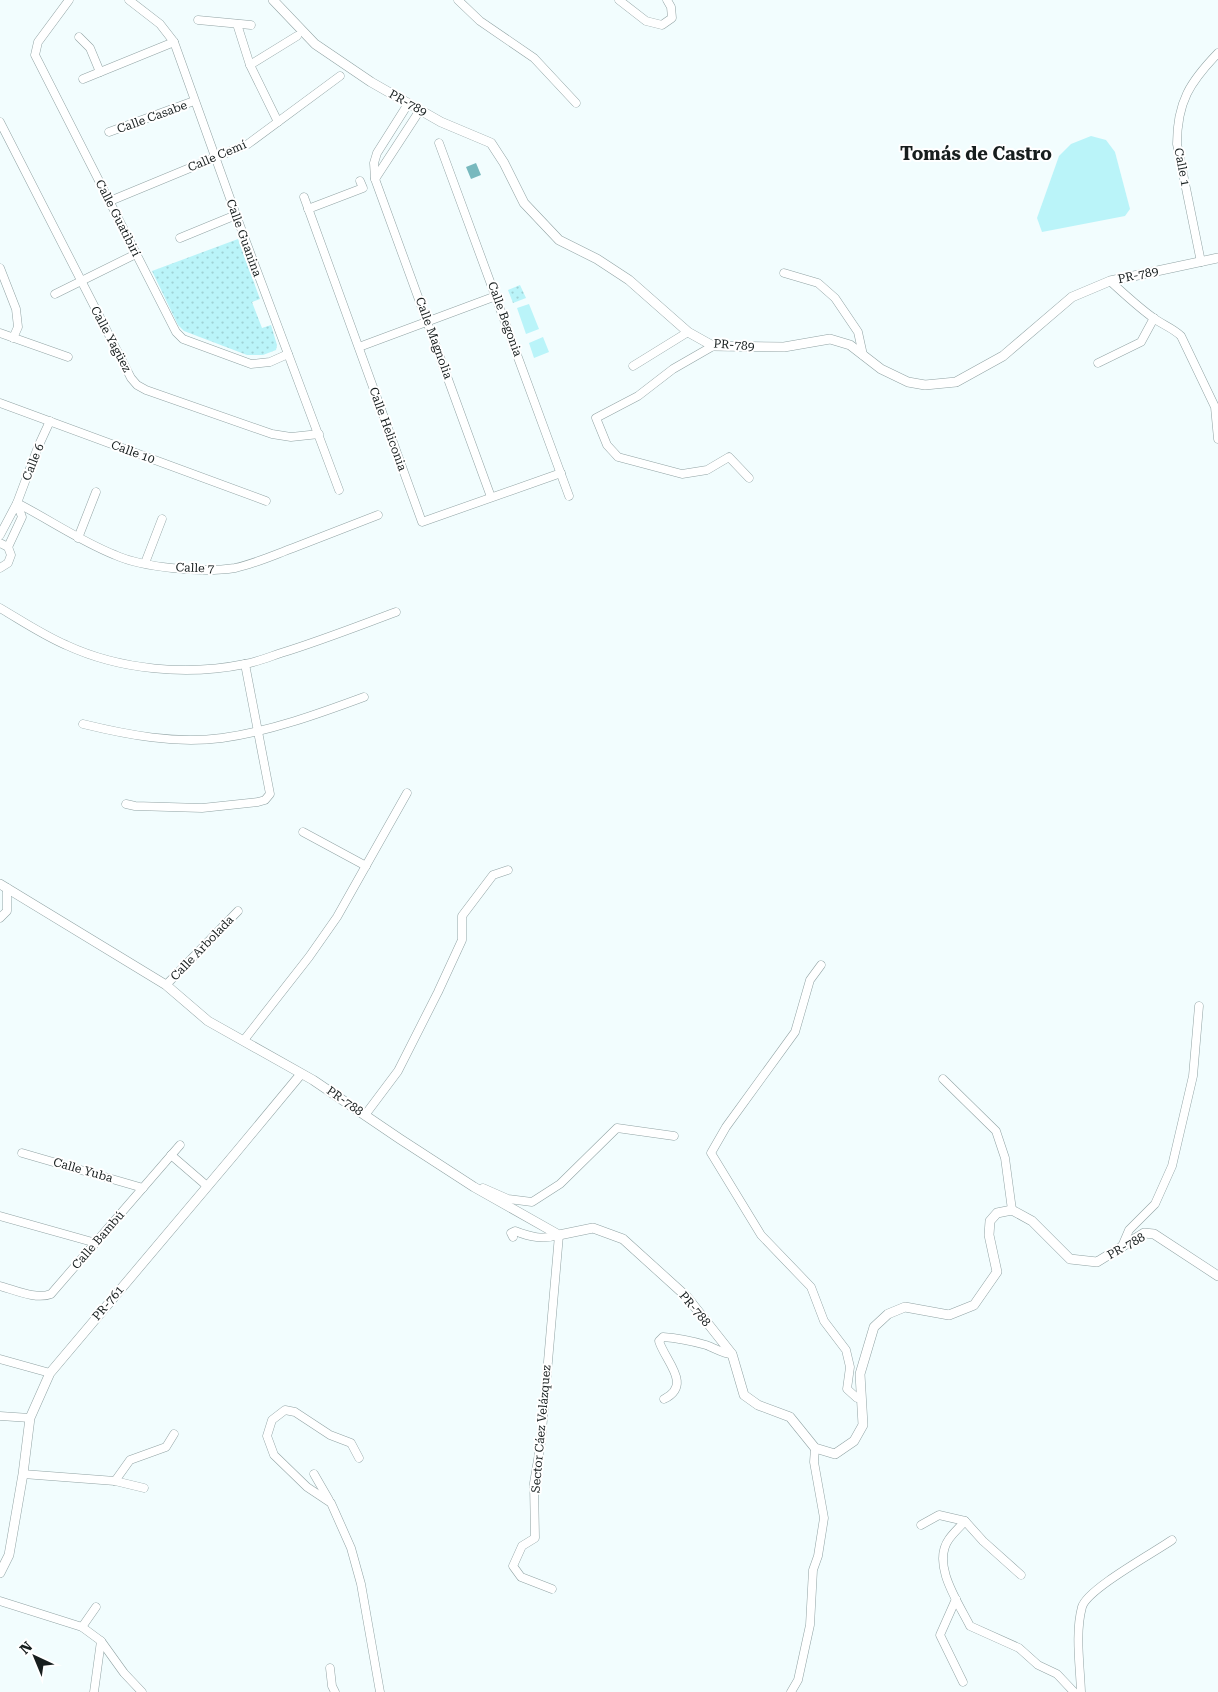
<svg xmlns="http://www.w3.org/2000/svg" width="1218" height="1692" font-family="'Roboto Serif',serif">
	<defs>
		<pattern id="park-dots" width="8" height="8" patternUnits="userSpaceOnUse" patternTransform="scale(1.25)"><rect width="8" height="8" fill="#baf4f9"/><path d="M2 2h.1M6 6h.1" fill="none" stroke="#9fd1d5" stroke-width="1.8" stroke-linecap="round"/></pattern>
	</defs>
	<rect width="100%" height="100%" fill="#f2fdfe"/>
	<g fill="#baf4f9">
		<path d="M1091 136 1106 140 1115 152 1130 209 1125 216 1042 232 1037 218 1059 156 1071 144Z"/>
		<path d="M529 304 539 329 526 334 517 308Z"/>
		<path d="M543 337 549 352 534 358 529 343Z"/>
	</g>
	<g fill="url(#park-dots)">
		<path d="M238 239 260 299 252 302 262 328 271 325 277 345 276 350 263 355H247L184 331 178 325 152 271Z"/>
		<path d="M520 285 526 298 513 303 508 290Z"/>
	</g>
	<path fill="#78b9be" d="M476 163 481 175 471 179 466 167Z"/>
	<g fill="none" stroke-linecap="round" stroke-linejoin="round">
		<defs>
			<g id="minor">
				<path d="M69 0 38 42 35 55 176 332 183 339 251 364 270 362 288 354"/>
				<path d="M129 0 160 24 174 42 236 215 339 490"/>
				<path d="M458 0 480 21 534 58 576 103"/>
				<path d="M619 0 646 21 662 25 672 18 671 7 667 0"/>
				<path d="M198 20 251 25"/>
				<path d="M237 24 250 65 278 122"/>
				<path d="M79 37 90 48 100 72"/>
				<path d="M250 65 297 36"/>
				<path d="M83 79 174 42"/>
				<path d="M408 104 377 153 374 163 375 179 491 497"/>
				<path d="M0 122 131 378 137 385 146 390 272 434 291 437 319 434"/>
				<path d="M109 132 194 101"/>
				<path d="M439 143 569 496"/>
				<path d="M375 179 420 110"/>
				<path d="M304 197 422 522 561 473"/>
				<path d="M110 201 248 144 340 76"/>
				<path d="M308 209 363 188 360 181"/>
				<path d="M180 238 236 215"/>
				<path d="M1201 262 1177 144C1177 102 1190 82 1218 53"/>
				<path d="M0 268 16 309 18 327 13 338"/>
				<path d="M784 273 818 283 835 298 858 332 863 355"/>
				<path d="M1110 281C1123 293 1137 306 1152 317 1161 324 1173 328 1181 336L1215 407 1218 439"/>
				<path d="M55 294 136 254"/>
				<path d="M0 333 68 357"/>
				<path d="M713 346 673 369 638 396 596 418 607 445 618 457 682 474 707 470 729 457 749 478"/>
				<path d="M359 347 496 296"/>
				<path d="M1098 363 1141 342 1154 318"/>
				<path d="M633 366 688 332"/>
				<path d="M0 403 266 501"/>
				<path d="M50 421 38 447 17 503C50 520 80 541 115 555 144 568 203 573 235 568 254 564 274 555 293 548 321 537 350 526 378 515"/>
				<path d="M0 535 17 503 22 517 8 547"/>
				<path d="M78 538 96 492"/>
				<path d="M0 543 8 547 11 555 8 563 0 568"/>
				<path d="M145 563 162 519"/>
				<path d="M0 608C22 621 43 635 66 645 120 670 187 676 245 664 257 662 269 657 281 653 320 641 358 626 396 612"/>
				<path d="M83 724C128 735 175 744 222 738 271 731 318 714 364 697"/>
				<path d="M126 804 135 806 202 808 258 802 265 800 270 794 245 664"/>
				<path d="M303 832 366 866"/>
				<path d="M0 918 7 911V888"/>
				<path d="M821 965 810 980 795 1032 726 1127 711 1153 761 1235 811 1287 824 1321 846 1350 850 1367 847 1389 857 1398H860"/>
				<path d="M166 985 238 911"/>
				<path d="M244 1040 309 957 337 917 407 793"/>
				<path d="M943 1079 996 1131 1005 1158 1012 1210"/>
				<path d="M365 1115 398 1071 438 992 462 940V916L493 875 508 870"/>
				<path d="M22 1153 143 1188"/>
				<path d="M171 1155 207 1186"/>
				<path d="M483 1188 508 1199 532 1202 560 1184 617 1128 674 1136"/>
				<path d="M0 1216 96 1243"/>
				<path d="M513 1237 511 1233 515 1231C530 1237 543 1240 559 1235L541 1442 534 1483 535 1538 522 1546 513 1566 521 1577 552 1589"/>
				<path d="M1124 1246 1123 1244 1129 1230 1155 1204 1172 1166 1193 1076 1199 1006"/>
				<path d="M0 1286C15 1290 36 1300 51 1294L180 1145"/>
				<path d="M0 1359 50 1373"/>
				<path d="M664 1399C693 1385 665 1361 659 1341L663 1337C677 1338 692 1341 706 1345 715 1348 723 1354 732 1354"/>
				<path d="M0 1416 30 1418"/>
				<path d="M359 1458 351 1443 330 1435 295 1412 285 1410 272 1420 267 1436 274 1455 307 1487 331 1503 351 1548 361 1584 380 1692"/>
				<path d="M23 1474 115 1481 144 1488"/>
				<path d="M314 1474 329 1500"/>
				<path d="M115 1481 130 1460 166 1447 174 1434"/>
				<path d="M965 1521C960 1527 954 1532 949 1539 931 1564 958 1602 970 1626L1019 1648 1038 1665 1057 1674 1074 1692"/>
				<path d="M921 1525 939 1515 965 1521 983 1541 1021 1575"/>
				<path d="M956 1599 940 1635 963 1682"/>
				<path d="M0 1601 82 1627 101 1641 124 1673 142 1692"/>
				<path d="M82 1627 96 1607"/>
				<path d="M330 1668 332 1686 335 1692"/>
				<path d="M94 1692 101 1641"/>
				<path d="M791 1692 798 1680 810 1625 813 1570 818 1556 824 1518 814 1462 815 1448"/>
				<path d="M1081 1692C1080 1665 1075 1633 1082 1607 1087 1589 1155 1552 1172 1540"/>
			</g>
			<g id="tertiary">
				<path d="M273 0 315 44 371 82 441 122 491 143 504 163 524 203 559 240 597 259 629 280 688 332 713 346 784 347 830 339 850 345 881 369 908 382 925 385 956 382 1003 356 1072 297 1110 281 1218 258"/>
				<path d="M0 884 166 985 208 1021 313 1080 400 1139 474 1187 559 1235 593 1228 623 1239 687 1297 732 1354 744 1395 758 1405 790 1417 815 1448 835 1454 854 1441 863 1425 860 1374 874 1327 888 1314 905 1307 949 1315 974 1305 997 1272 989 1235 990 1221 997 1213 1012 1210 1032 1221 1070 1259 1097 1262 1144 1233 1154 1234 1218 1276"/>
				<path d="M0 1573 9 1555 23 1474 30 1418 50 1373 233 1156 301 1074"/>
			</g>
		</defs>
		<use href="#minor" stroke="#91a3a4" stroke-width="9"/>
		<use href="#tertiary" stroke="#91a3a4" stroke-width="10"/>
		<use href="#minor" stroke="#fff" stroke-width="8"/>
		<use href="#tertiary" stroke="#fff" stroke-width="9"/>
	</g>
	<g text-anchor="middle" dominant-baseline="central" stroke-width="4" stroke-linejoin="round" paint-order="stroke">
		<g font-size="12" fill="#171e1e" stroke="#fff">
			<text transform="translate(408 103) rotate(29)">PR-789</text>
			<text transform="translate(152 117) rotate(-20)">Calle Casabe</text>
			<text transform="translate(217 156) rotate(-23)">Calle Cemí</text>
			<text transform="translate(1182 167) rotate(79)">Calle 1</text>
			<text transform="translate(118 218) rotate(63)">Calle Guatibirí</text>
			<text transform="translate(244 238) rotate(70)">Calle Guanina</text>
			<text transform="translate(1138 275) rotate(-12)">PR-789</text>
			<text transform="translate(505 319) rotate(70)">Calle Begonia</text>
			<text transform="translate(434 338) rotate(70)">Calle Magnolia</text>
			<text transform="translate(111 339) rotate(62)">Calle Yagüez</text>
			<text transform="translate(734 345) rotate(4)">PR-789</text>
			<text transform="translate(388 429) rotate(70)">Calle Heliconia</text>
			<text transform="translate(133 452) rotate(20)">Calle 10</text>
			<text transform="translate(33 462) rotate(-68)">Calle 6</text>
			<text transform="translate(195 568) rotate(2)">Calle 7</text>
			<text transform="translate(202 948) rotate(-46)">Calle Arbolada</text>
			<text transform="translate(345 1101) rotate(35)">PR-788</text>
			<text transform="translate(83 1170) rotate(16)">Calle Yuba</text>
			<text transform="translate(98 1240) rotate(-49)">Calle Bambú</text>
			<text transform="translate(1126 1246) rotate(-29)">PR-788</text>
			<text transform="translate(108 1303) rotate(-50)">PR-761</text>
			<text transform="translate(695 1309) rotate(50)">PR-788</text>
			<text transform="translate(541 1429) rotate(-85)">Sector Cáez Velázquez</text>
		</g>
		<g font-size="18" font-weight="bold" fill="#171e1e" stroke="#fff">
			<text x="976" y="153">Tomás de Castro</text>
		</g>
	</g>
	<g transform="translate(35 1657) rotate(316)" stroke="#ffffff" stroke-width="4" paint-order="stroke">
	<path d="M0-4L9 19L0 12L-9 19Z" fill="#171e1e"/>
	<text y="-8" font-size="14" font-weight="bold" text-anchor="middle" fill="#171e1e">N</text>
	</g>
</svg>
